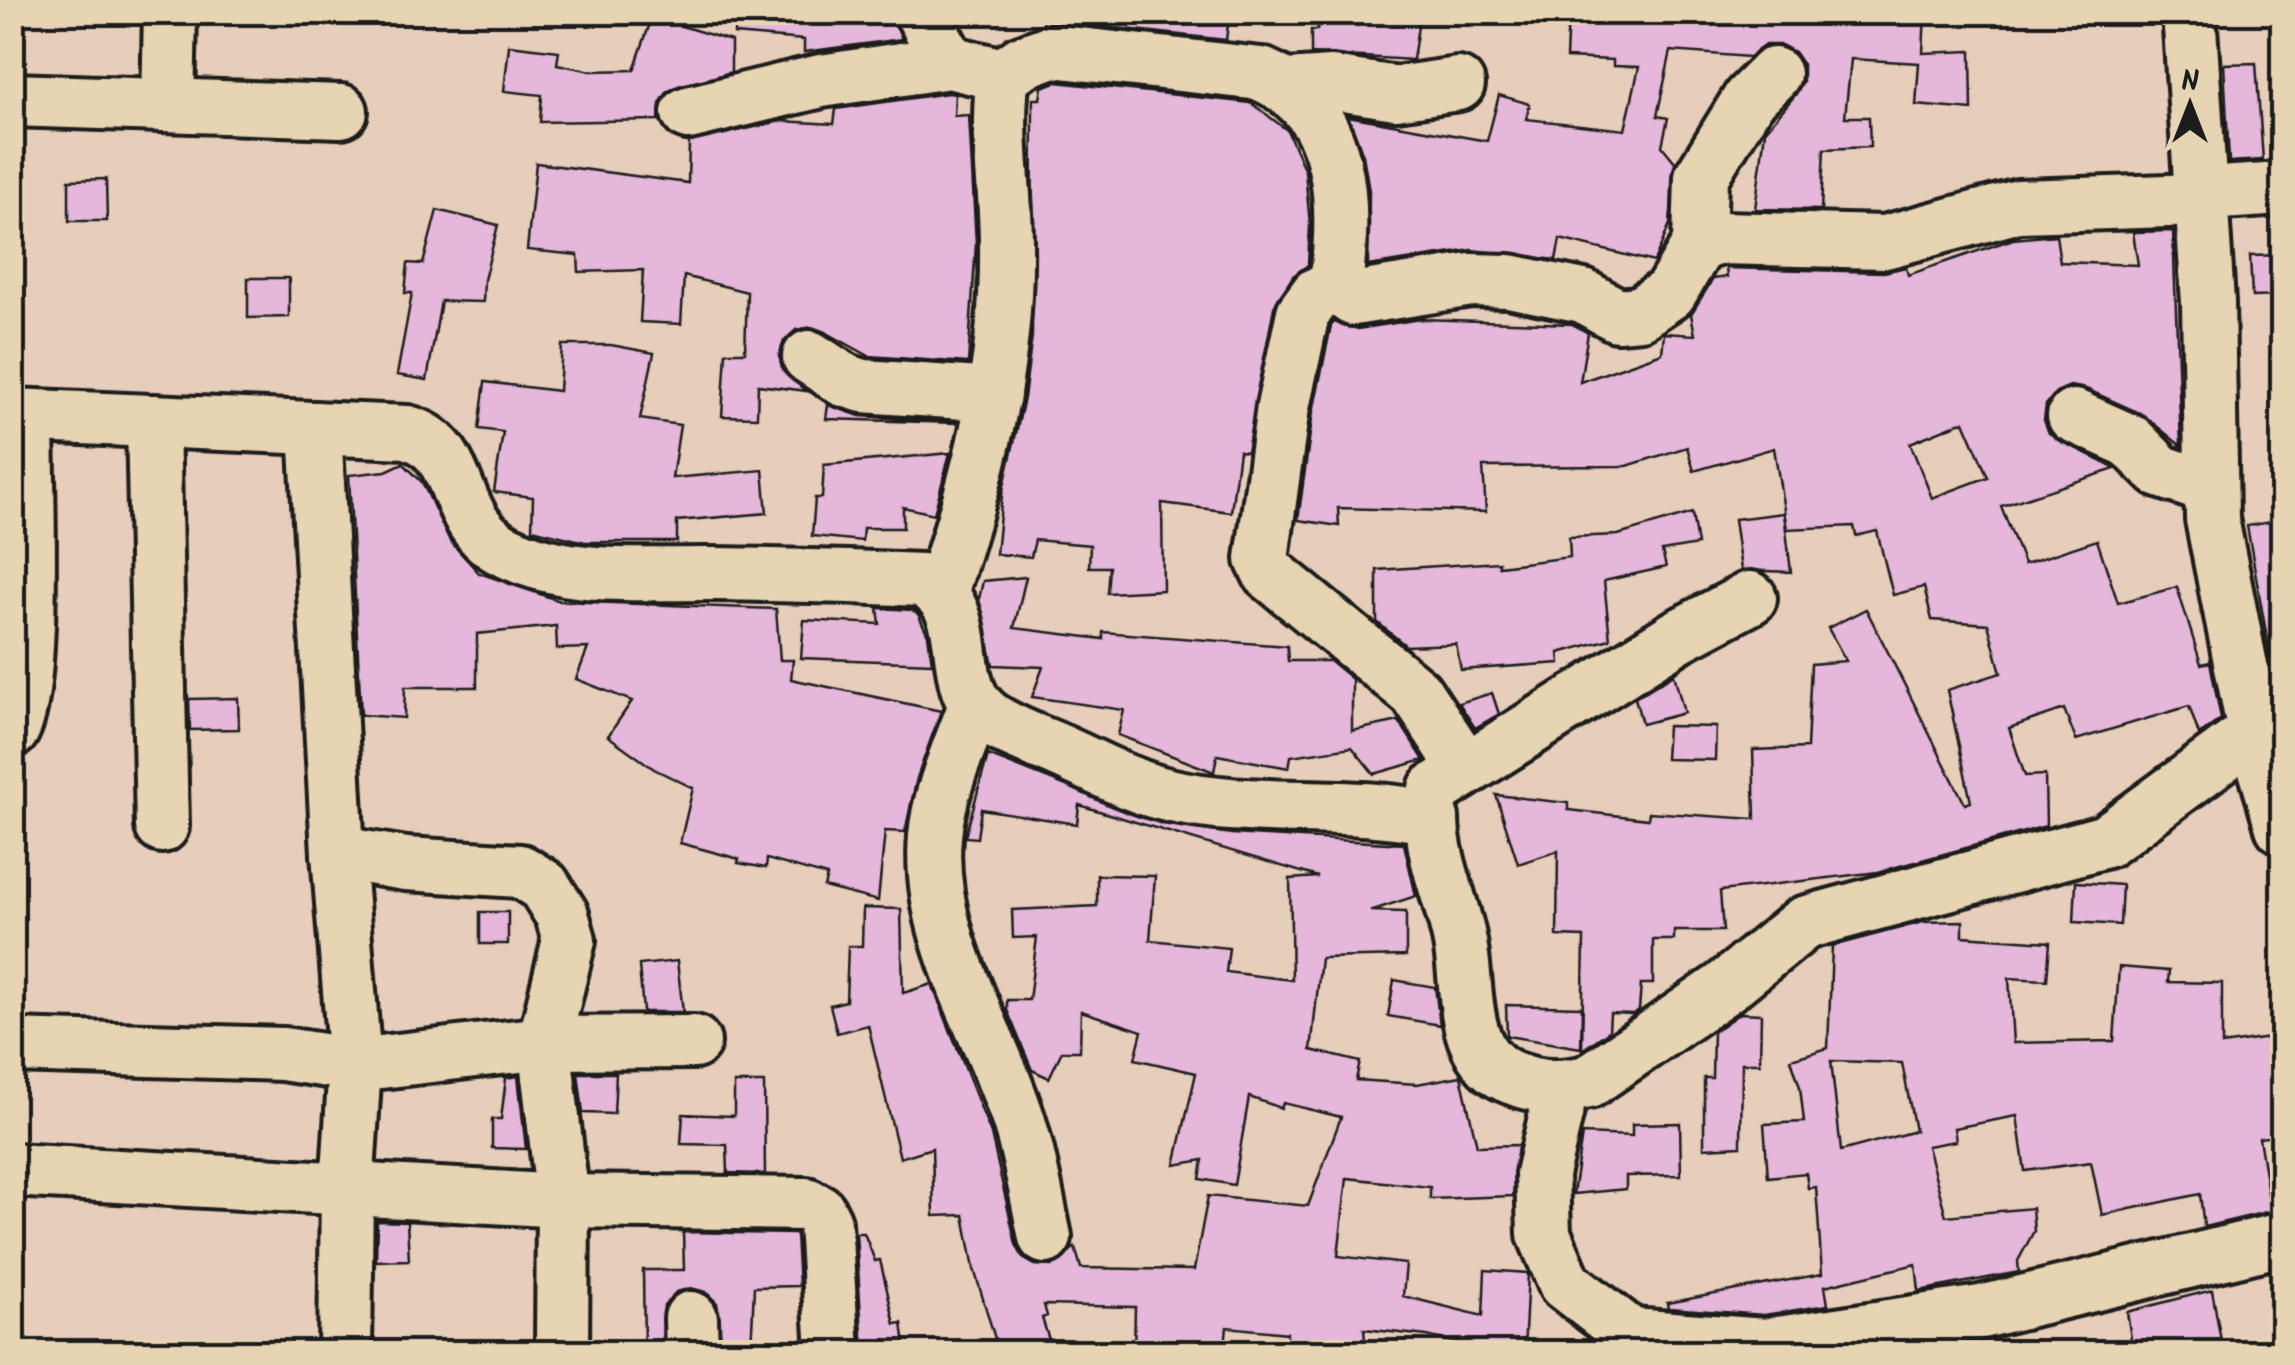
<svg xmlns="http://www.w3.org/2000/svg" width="2295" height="1365" font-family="Kalam,sans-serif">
	<rect width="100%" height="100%" fill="#e7ceba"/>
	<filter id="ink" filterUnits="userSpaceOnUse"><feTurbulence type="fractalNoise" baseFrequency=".01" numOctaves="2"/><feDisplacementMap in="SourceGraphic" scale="20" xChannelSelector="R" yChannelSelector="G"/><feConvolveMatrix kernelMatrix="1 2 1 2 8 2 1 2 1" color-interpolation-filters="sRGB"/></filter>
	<g filter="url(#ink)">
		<g fill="#e5b7db" stroke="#1c1c1c" stroke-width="2.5" fill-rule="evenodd">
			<path d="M735 12H891L902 39 804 52V40L734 34Z"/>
			<path d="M1091 12H1220V17L1229 18 1226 40 1089 25Z"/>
			<path d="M1322 12H1420L1413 60 1311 54V30H1317Z"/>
			<path d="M1568 12H1769L1874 21 1875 12H1925L1923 53 1971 51 1972 110 1916 105 1919 63 1851 59 1845 117H1869L1870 147 1824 149 1821 210 1755 209 1765 131 1796 94 1803 81V65L1794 52 1781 45H1765L1749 57 1671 51 1657 116 1668 118 1662 146 1675 162 1670 224 1654 262 1560 239 1556 260 1472 250 1368 266 1369 190 1363 155 1348 116 1487 141 1499 95 1530 104 1526 119 1625 130 1639 67 1613 66V60L1566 58Z"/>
			<path d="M652 17 731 41V72L668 91 660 104 659 120 540 122 542 95 504 91 509 45 559 51 557 64 591 71 634 70Z"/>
			<path d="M2256 63 2263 160 2229 162 2224 64Z"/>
			<path d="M1056 82 1251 103 1287 130 1305 171 1310 225 1308 265 1293 276 1274 307 1247 452 1239 451 1231 512 1162 503 1163 590 1107 593 1109 567H1089L1090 545 1035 540 1031 557 996 554 1002 495 1024 398 1032 336 1033 99H1040L1042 87Z"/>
			<path d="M948 93 955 94 954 116 969 115 976 244 968 363 869 356 825 332 812 327 796 330 784 341 779 356 783 371 806 391 758 385 757 417 722 416 726 352H745L747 292 684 276 681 324 640 322 643 270 579 272 578 255 527 250 536 163 688 183 689 142 781 121 834 124 836 109Z"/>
			<path d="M106 179 107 221H69V180Z"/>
			<path d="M437 210 498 225 484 280 483 302 441 301 427 380 397 375 412 293H405L408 263 423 264Z"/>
			<path d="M2173 231 2181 446 2142 414 2086 389 2070 386 2056 392 2046 405 2044 420 2049 433 2115 469 2001 506 2024 564 2097 540 2118 603 2177 587 2201 664 2210 662 2221 719 2199 735 2189 706 2076 740 2064 709 2009 728 2025 776 2045 775 2046 826 1878 872 1720 891 1723 931H1674V940H1653V984H1641L1639 1010 1633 1014 1610 1013 1609 1031 1582 1050 1584 937 1557 936 1558 851 1518 864 1496 795 1568 803V810L1648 819 1649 812 1755 819 1753 750 1807 748 1811 664 1846 661 1828 628 1866 609 1965 804 1971 802 1947 690 2001 673 1988 624 1932 620 1924 587 1893 595 1877 531 1856 536 1854 526 1787 529 1774 448 1694 471 1687 447 1627 466 1483 467 1486 512 1338 508 1339 526 1298 520 1313 412 1331 326 1334 322 1358 329 1420 319 1572 324 1588 333 1580 382 1662 353 1664 333 1695 335 1691 314 1713 279 1727 277 1726 268 1884 272 1906 267 1908 275 2013 239 2056 235 2060 262 2138 265 2133 232ZM1964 421 1988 477 1932 498 1910 443Z"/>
			<path d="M2281 255 2282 296 2252 297 2250 256Z"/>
			<path d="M248 278H289V317L248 318Z"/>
			<path d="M562 345H611L654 353 640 419 680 425 672 478 763 470 767 513 677 521V542H585L532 529 533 497 494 492 503 432 479 429 485 382 559 391Z"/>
			<path d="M828 405 860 416 957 423 826 419Z"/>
			<path d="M950 453 934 514 903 507V528H863L862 541 812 536 815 498H822L824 465Z"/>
			<path d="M403 463 422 482 450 541 479 573 560 601 776 609 780 660H793L791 679 941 711 917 778 905 832 885 831 878 901 824 887 827 876 767 859 766 868 738 863 739 859 680 843 693 788 654 769 608 736 632 701 576 679 588 648 557 649 556 626 477 634V687H405L404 718 361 715 349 475 386 471Z"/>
			<path d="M1692 513 1697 545 1662 551 1666 567 1604 581 1610 639 1559 653 1560 663 1461 670 1456 644 1406 646 1377 622V570L1499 562V566L1570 557 1569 537 1618 535Z"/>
			<path d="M1784 513 1791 572 1741 570 1734 519Z"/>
			<path d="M2282 520V688L2276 689 2247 526Z"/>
			<path d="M1026 577 1014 628 1103 639V632L1287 646 1288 661H1330L1352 679V731L1399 721 1424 760 1374 774 1352 747 1291 756 1289 768 1217 755 1214 772 1118 735 1124 710 1032 697 1043 667 993 665 979 599 983 581Z"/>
			<path d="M878 608 912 610 918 614 928 635 932 663 801 658 804 620 880 624Z"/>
			<path d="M1674 674 1684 713 1642 724 1635 698Z"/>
			<path d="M1492 693 1499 714 1475 728 1459 703Z"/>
			<path d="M238 698 239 729 190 730 189 699Z"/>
			<path d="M1667 726 1716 727 1715 760 1665 759Z"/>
			<path d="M988 755 1162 824 1232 834 1404 844 1416 896 1370 911 1406 912V956L1321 958 1311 1050 1360 1062 1356 1080 1417 1084 1461 1076 1477 1146 1518 1145 1513 1196 1430 1199V1187L1347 1178 1338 1256 1406 1264 1403 1296 1483 1316 1485 1270 1528 1273 1524 1352H1494L1427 1336 1364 1329 1366 1352H1286L1287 1333 1227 1327 1225 1345 1185 1344V1352H1134L1135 1307 1044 1305 1047 1316 1042 1318 1053 1352H999L974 1269 964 1215 934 1216 932 1148 900 1158 868 1025 837 1033 830 1005 846 1001 848 946H862L863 908 901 909 903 993 932 984 991 1134 1016 1244 1023 1258 1035 1265 1052 1266 1075 1247 1081 1268 1194 1270 1208 1196 1308 1206 1341 1117 1283 1103 1281 1108 1249 1097 1234 1185 1200 1179 1203 1160 1175 1165 1196 1073 1135 1059 1142 1031 1081 1011 1080 1051H1062L1049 1078 1032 1070 1007 1010V1000H1029L1037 937 1013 938 1012 910 1097 906V875L1155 876 1150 940 1229 948 1226 972 1292 980 1290 879 1318 877 1079 805 1077 824 981 809 977 838 965 837Z"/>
			<path d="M2076 882 2122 885 2120 925 2074 922Z"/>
			<rect x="480" y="912" width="28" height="32"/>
			<path d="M1963 921V936L2050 942 2047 980 2009 978 2013 1043 2114 1041 2119 967 2169 971 2168 982 2222 983V1045L2282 1036V1135L2259 1138 2271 1211 2204 1227 2200 1194 2102 1215 2091 1162 2025 1171 2017 1116 1954 1128 1956 1141 1927 1146 1946 1216 2032 1208 2034 1231 2018 1261 2019 1272 1919 1291 1916 1264 1825 1286 1828 1305 1764 1315 1668 1308 1667 1303 1822 1274 1816 1187 1808 1188 1806 1173 1768 1177 1764 1124 1804 1122 1800 1087 1791 1059 1828 1048 1832 946 1923 922ZM1831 1061 1902 1063 1915 1131 1841 1151Z"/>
			<path d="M677 961 683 1012H643L639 965Z"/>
			<path d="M1394 980 1435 987 1440 1025 1388 1016Z"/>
			<path d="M1506 1005 1582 1007 1581 1048 1507 1036Z"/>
			<path d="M1740 1013 1761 1014 1760 1063H1742L1741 1146 1704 1148V1078H1712L1713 1032Z"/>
			<path d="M578 1073H616L614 1114 583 1113Z"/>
			<path d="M518 1076 526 1149 492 1148V1119H501L506 1078Z"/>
			<path d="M734 1083H764L765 1174 728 1173 727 1145 681 1144 683 1114 734 1116Z"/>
			<path d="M1680 1123 1681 1175 1626 1176V1189L1573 1194 1582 1134 1632 1136V1124Z"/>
			<path d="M377 1221 407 1222 409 1260 376 1261Z"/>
			<path d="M683 1232 796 1234 799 1286 754 1287 751 1352H722L717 1303 706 1292 691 1288 676 1292 664 1305 662 1352H644L643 1270H684Z"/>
			<path d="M856 1233H864L875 1261 880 1260 895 1324 902 1323 906 1352H863Z"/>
			<path d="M2212 1290 2223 1352H2133L2127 1312Z"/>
		</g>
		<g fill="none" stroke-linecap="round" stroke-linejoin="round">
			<defs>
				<g id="minor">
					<path d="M921 12 949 62"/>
					<path d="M2189 12 2208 302 2212 519 2254 732 2282 827"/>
					<path d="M1288 86 1331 83 1396 93 1458 84"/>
					<path d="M12 100 341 111"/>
					<path d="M168 105 170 12"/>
					<path d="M688 113 821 81 949 62 1003 75"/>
					<path d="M1699 244 1701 177 1749 99 1774 74"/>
					<path d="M1336 287 1317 294 1303 313 1283 407 1262 559 1269 573 1416 693 1466 769"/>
					<path d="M809 357 844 380 863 386 994 395"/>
					<path d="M12 415 407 432C467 447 447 522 504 550 569 582 645 573 715 574 784 575 853 577 922 580 982 611 942 681 987 716 1007 732 1038 741 1062 752 1096 767 1132 787 1168 795 1255 815 1345 799 1432 818 1432 858 1451 898 1459 937 1470 986 1457 1058 1513 1078 1539 1088 1561 1088 1588 1082L1724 988 1804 923 2106 841 2254 732 2282 721"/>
					<path d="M2074 416 2130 441 2160 471 2210 488"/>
					<path d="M153 421 162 826"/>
					<path d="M315 428 338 853 355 1065 347 1189 345 1352"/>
					<path d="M942 590C979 475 1008 367 1006 244 1006 187 995 132 1003 75L1022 62 1052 51 1261 74C1348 111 1345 207 1336 287L1353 299 1471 280 1509 281 1583 296 1617 315 1640 313 1670 293 1699 244 1721 238 1885 242 2019 206 2198 200 2220 193 2282 189"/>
					<path d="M975 705C960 747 939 791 935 836 926 940 991 1030 1020 1125 1031 1161 1037 1200 1045 1237"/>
					<path d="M12 731C37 692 27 476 27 417"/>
					<path d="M1435 789 1678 636 1750 598"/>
					<path d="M338 853 406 864 520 871 544 886 562 915 569 940 544 1043 563 1201 562 1352"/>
					<path d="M12 1046 283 1054 355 1065 544 1043 694 1042"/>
					<path d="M1562 1088 1542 1174 1544 1234 1565 1284 1631 1335 1765 1345 1981 1312 2282 1239"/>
					<path d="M12 1170 563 1201 806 1204 819 1211 825 1223 833 1352"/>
					<path d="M691 1318 692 1352"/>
				</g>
			</defs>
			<use href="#minor" stroke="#1c1c1c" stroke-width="60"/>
			<use href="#minor" stroke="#e7d4b2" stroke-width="52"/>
		</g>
	</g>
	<rect width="2295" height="1365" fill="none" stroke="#e7d4b2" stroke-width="50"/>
	<rect x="25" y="25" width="2245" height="1315" fill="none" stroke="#1c1c1c" stroke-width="4" filter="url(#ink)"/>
	<g transform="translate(2190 105)" stroke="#e7d4b2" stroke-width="8" paint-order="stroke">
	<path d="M0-8L18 38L0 25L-18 38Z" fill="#1c1c1c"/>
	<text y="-15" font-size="28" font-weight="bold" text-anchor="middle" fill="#1c1c1c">N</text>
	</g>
</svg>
